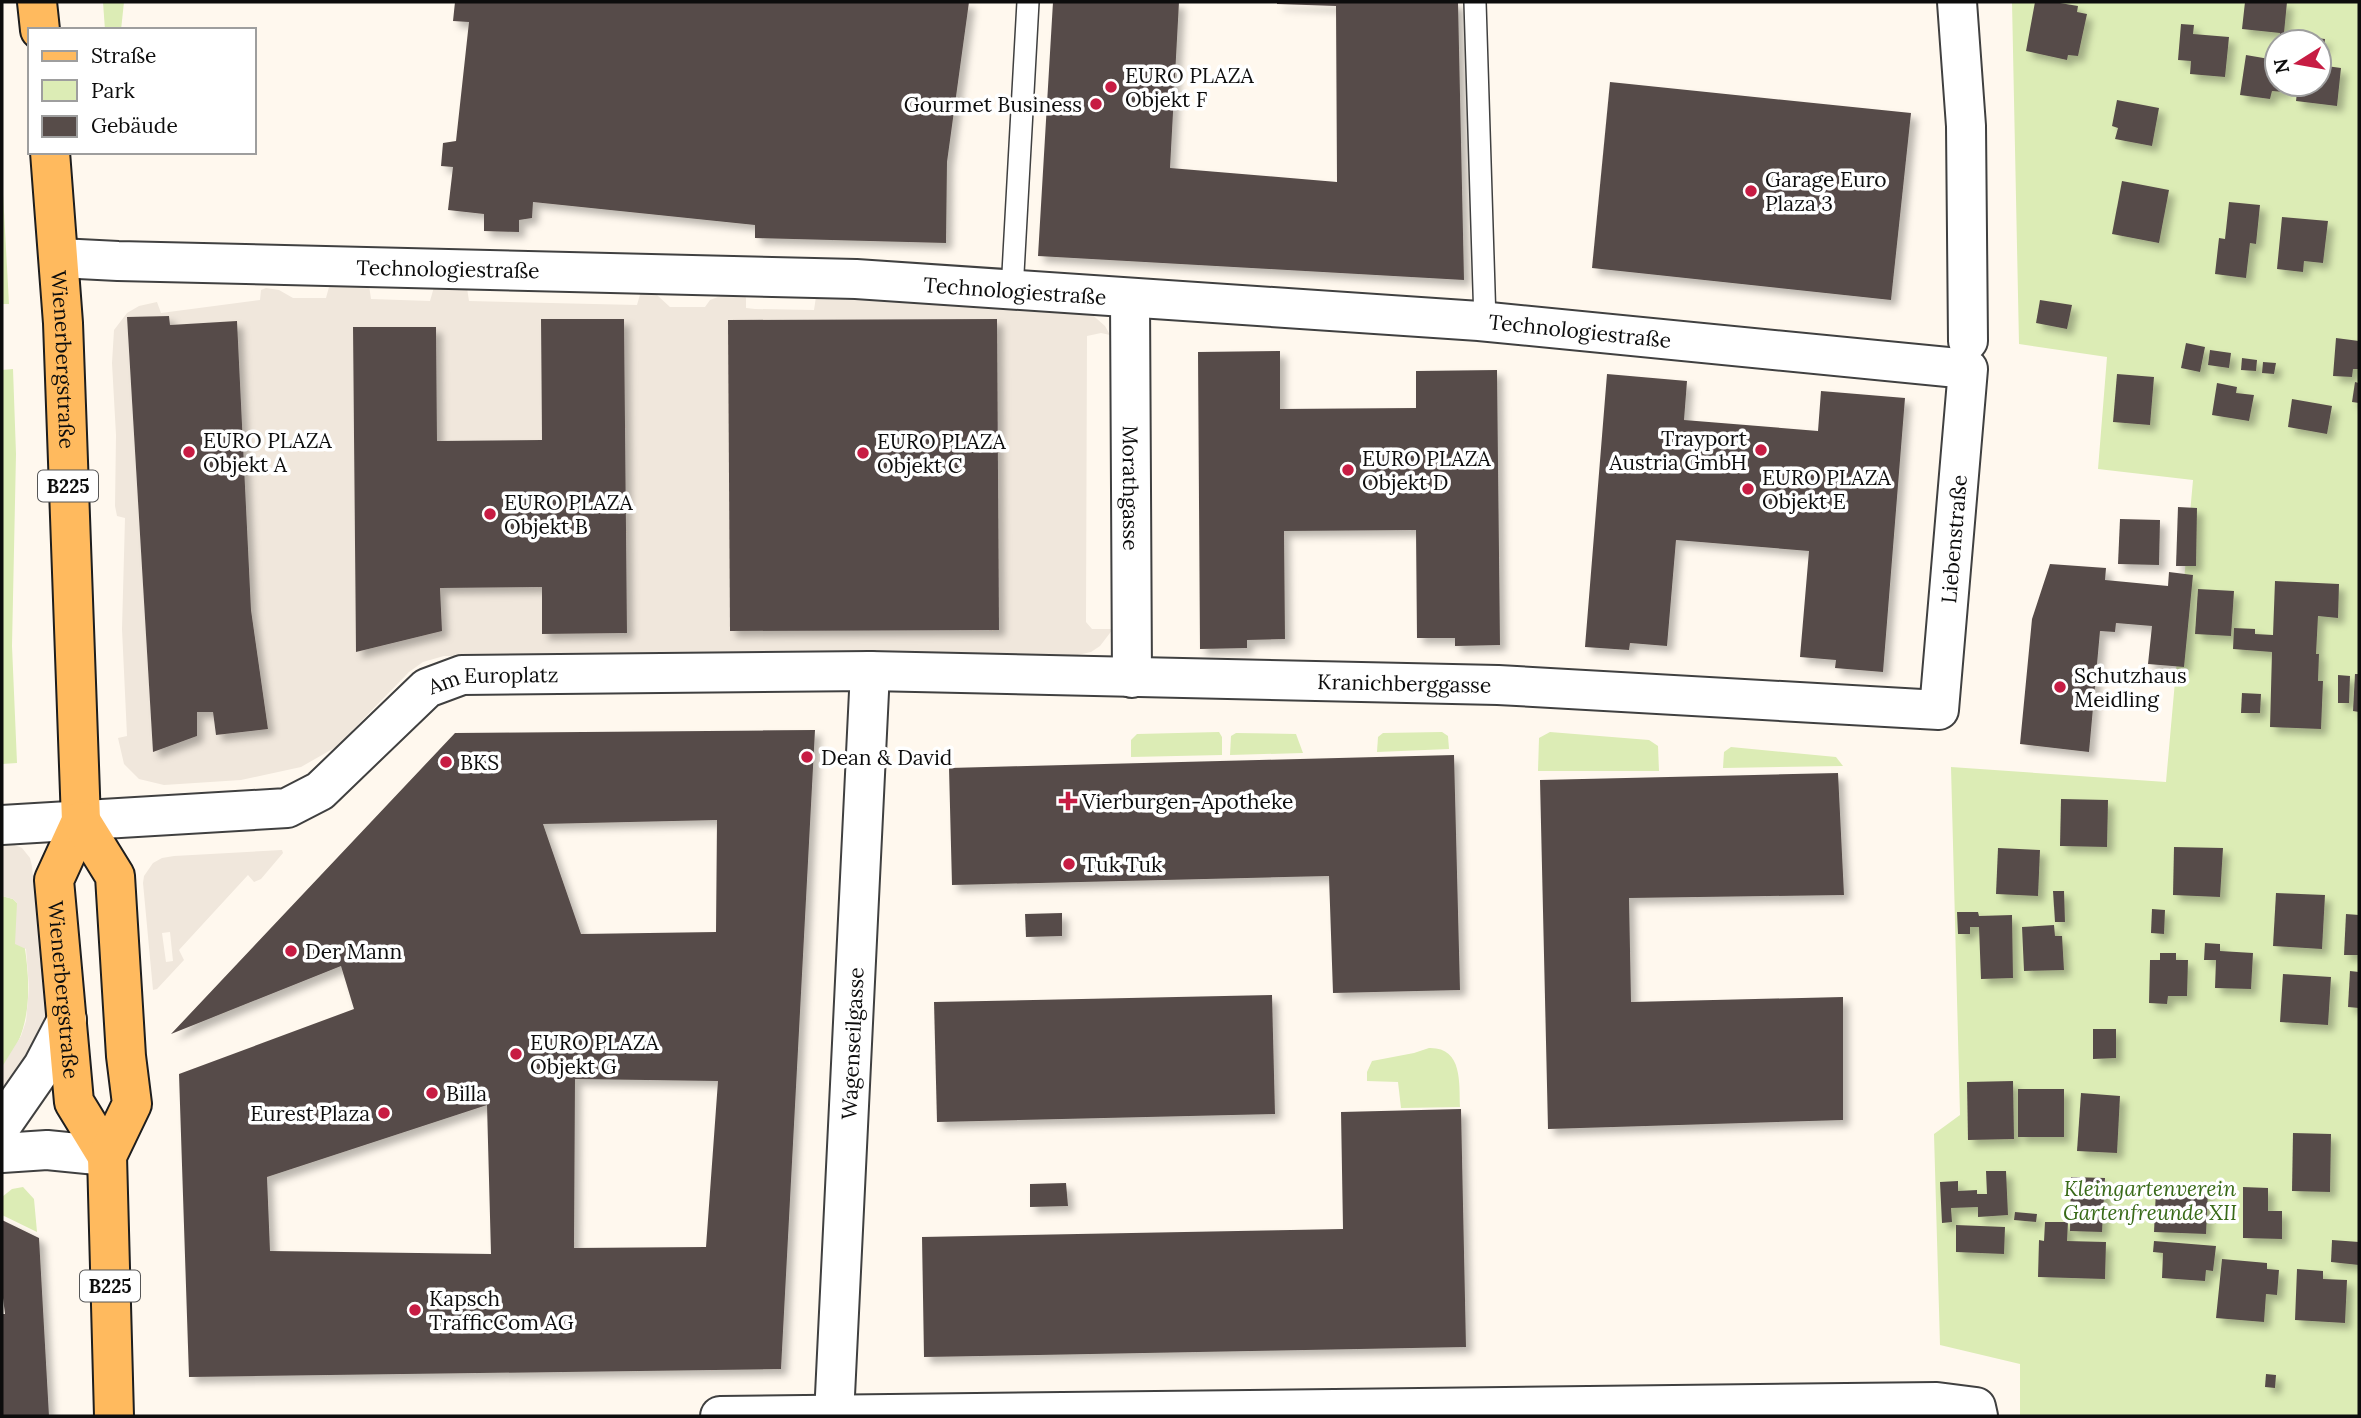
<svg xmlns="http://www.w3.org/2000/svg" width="2361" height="1418" font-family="Lora,serif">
	<defs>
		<filter id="shadow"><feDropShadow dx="6" dy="6" stdDeviation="3.5" flood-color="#0004"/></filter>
	</defs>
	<rect width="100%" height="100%" fill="#fff8ee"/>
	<g fill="#dcecb5" fill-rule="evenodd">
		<path d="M103 2H124L121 30H105Z"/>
		<path d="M2012 2H2359V1416H2020V1364L1940 1345 1934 1134 1960 1115 1951 767 2166 782 2193 480 2098 469 2107 357 2019 344ZM2277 42H2319V84H2277Z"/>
		<path d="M2 175 9 304H2Z"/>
		<path d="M13 369 16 454 12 646 17 763 2 764V370Z"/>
		<path d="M1219 732 1222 737V755L1131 757V740L1137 734Z"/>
		<path d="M1442 732 1448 736 1449 749 1377 752 1378 737 1383 733Z"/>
		<path d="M1550 732 1649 740 1658 746 1659 771H1538L1539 738Z"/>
		<path d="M1236 733 1296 734 1303 753 1230 755 1231 736Z"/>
		<path d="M1731 747 1836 757 1843 766 1723 768 1724 752Z"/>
		<path d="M2 896 13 899 17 903C27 957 42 1021 2 1067Z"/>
		<path d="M1429 1048C1463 1047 1459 1083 1460 1107L1401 1108 1398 1082 1367 1081V1072L1372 1061 1414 1053Z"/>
		<path d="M23 1187 34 1199 37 1232 2 1215V1197L12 1189Z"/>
	</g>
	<g fill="#f0e7dc" fill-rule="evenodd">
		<path d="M335 285H369L371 299 430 301 434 287 467 288 469 301 637 305 641 291 657 295 670 307H705L710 300 723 295H744L746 298V308L755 309 814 310 816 297 1076 307 1088 311 1105 326 1110 335 1101 333 1087 336 1086 622 1092 629H1113L1100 646 1091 652 1073 656H444L423 662 409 672 336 747 301 767 241 780 164 785 139 779 124 764 118 738 127 736 122 629 125 518 117 516 115 506 116 435 112 363 114 330 127 313 139 306 157 302 161 313 260 300 261 290 266 288 279 290 293 298H326L329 287ZM169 316 170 325 237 322 251 610 268 729 216 735 213 712H197V736L153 751 127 318ZM624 319 627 633 543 634 542 587 440 588 441 631 356 652 353 327H436L437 441 542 440 541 320Z"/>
		<path d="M2 840 22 848 30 858 32 866 46 1010 40 1043 2 1100V1067L21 1036 26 1021 29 988 26 949 15 944 17 903 13 899 2 896Z"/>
		<path d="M282 850 283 853 261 879 254 882 248 875 179 950 184 960 157 989 153 990 143 883 144 876 153 863 162 858 174 856ZM170 932 173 961 166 962 162 933Z"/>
	</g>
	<g fill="#574c49" fill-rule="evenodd" filter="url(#shadow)">
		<path d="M455 2H969L947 162 946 243 755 238V225L533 202 532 218 519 220V232L484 231V214L448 210 453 167 441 166 443 143 456 141 469 22 453 21Z"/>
		<path d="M1053 2H1179L1170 168 1337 182 1336 6 1277 4V2H1458L1464 280 1038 256Z"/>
		<path d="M2035 2H2054L2078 6 2077 12 2087 14 2078 56 2068 55 2067 60 2026 51Z"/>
		<path d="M2245 2H2287L2284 33 2291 34 2290 42H2279L2280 33 2242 29Z"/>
		<path d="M2181 24 2194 25 2193 34 2229 37 2225 77 2190 74 2191 61 2178 60Z"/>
		<path d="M2308 37 2325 39 2324 49 2319 48V42H2307Z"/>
		<path d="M2246 55 2275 60 2272 76H2277V84H2286L2284 92 2272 91 2270 99 2240 95Z"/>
		<path d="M2319 65 2341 68 2337 106 2296 101 2298 84H2319Z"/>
		<path d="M1610 82 1911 113 1891 300 1592 268Z"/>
		<path d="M2117 100 2159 108 2152 146 2115 139 2118 128 2112 126Z"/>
		<path d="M2122 181 2169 190 2159 243 2112 234Z"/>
		<path d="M2229 202 2260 205 2256 244 2250 243 2246 278 2215 274 2219 238 2225 239Z"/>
		<path d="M2282 217 2328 221 2323 263 2304 261 2303 272 2277 269Z"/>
		<path d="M2040 300 2072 305 2067 329 2036 323Z"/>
		<path d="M169 316 170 325 237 321 251 610 268 729 216 735 213 712H197V736L153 752 127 317Z"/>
		<path d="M541 319H624L627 633 542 634V587L440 588 442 631 356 652 353 327H436L437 441 542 440Z"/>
		<path d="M997 319 999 630 730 631 728 320Z"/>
		<path d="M2336 338 2359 341V369H2353L2352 377 2333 376Z"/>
		<path d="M2186 343 2205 347 2200 372 2181 368Z"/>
		<path d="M2210 350 2231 353 2229 368 2208 365Z"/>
		<path d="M1280 351V409L1416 408V371L1497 370 1500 645 1455 646V638H1417L1416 530 1284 531 1285 639 1247 640V648L1200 649 1198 352Z"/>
		<path d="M2242 358 2257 360 2256 371 2241 370Z"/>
		<path d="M2263 362 2276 363 2274 374 2262 373Z"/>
		<path d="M1607 374 1687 381 1684 420 1818 431 1821 391 1905 398 1883 672 1835 668 1836 660 1800 657 1809 551 1676 540 1667 646 1630 643 1629 650 1585 647Z"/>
		<path d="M2117 374 2154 377 2150 425 2113 422Z"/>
		<path d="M2355 382 2359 383V403L2352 402Z"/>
		<path d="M2217 383 2237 387 2236 393 2254 395 2249 421 2212 415Z"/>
		<path d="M2292 399 2332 406 2327 434 2288 427Z"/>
		<path d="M2178 507 2197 508 2196 566H2176Z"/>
		<path d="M2120 519 2160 520 2159 565 2118 564Z"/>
		<path d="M2050 564 2106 568 2105 580 2168 586 2169 572 2193 575 2184 667 2148 664 2152 626 2116 623 2115 632 2100 631 2089 752 2020 744 2032 619Z"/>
		<path d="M2275 581 2339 584 2338 618 2318 616 2316 654H2319L2318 681H2323L2321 729 2270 727 2272 652 2233 649 2234 628 2255 629V634L2273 635Z"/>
		<path d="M2198 589 2234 591 2231 636 2195 634Z"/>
		<path d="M2355 674H2359V712L2353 711Z"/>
		<path d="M2338 675 2350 676 2349 703H2338Z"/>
		<path d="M2242 693 2261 694 2260 713H2241Z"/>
		<path d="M815 730 781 1369 189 1377 179 1074 354 1009 341 966 171 1034 455 733ZM717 820 716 932 581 934 543 824ZM575 1079 718 1081 706 1247 574 1248ZM487 1105 491 1254 270 1251 267 1177Z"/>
		<path d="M1454 755 1460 990 1333 993 1329 876 952 885 949 768Z"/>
		<path d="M1838 773 1844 895 1629 898 1631 1002 1843 997V1120L1548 1129 1540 780Z"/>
		<path d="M2061 799 2108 800 2107 847 2060 846Z"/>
		<path d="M2174 847 2223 848 2220 897 2173 895Z"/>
		<path d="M1998 848 2040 850 2038 896 1996 894Z"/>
		<path d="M2053 891H2064L2065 922H2055Z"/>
		<path d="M2276 893 2325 895 2322 949 2273 946Z"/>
		<path d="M2152 909 2165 910 2164 934 2151 933Z"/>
		<path d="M1957 912H1978L1979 916 2012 915 2013 978 1981 979 1979 927H1970V934H1958Z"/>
		<path d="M1062 913V936L1026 937 1025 914Z"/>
		<path d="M2346 914 2359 915V955H2344Z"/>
		<path d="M2054 925 2055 936H2062L2064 970 2024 971 2022 927Z"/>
		<path d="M2205 943 2220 944V951L2253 953 2251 989 2215 988 2216 960H2204Z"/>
		<path d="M2160 953H2176V960H2188L2187 996H2168L2167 1004 2149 1003 2150 960H2160Z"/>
		<path d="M2350 971 2359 972V1008L2348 1007Z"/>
		<path d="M2283 974 2331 977 2328 1025 2280 1022Z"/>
		<path d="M1272 995 1275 1114 937 1122 934 1002Z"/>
		<path d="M2093 1029H2116V1058L2093 1059Z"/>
		<path d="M2013 1081 2014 1139 1968 1140 1967 1082Z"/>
		<rect x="2018" y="1089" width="46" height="48"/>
		<path d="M2081 1093 2120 1096 2117 1153 2077 1151Z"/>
		<path d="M1461 1109 1466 1347 924 1357 922 1237 1343 1229 1341 1112Z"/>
		<path d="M2293 1133 2331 1134 2330 1192 2292 1191Z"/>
		<path d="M1986 1171H2006L2008 1215 1978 1217V1207L1951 1208 1952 1222 1942 1223 1940 1182 1958 1181V1191L1977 1190V1194H1987Z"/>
		<path d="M2071 1177 2105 1178 2102 1232 2070 1231Z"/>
		<path d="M1066 1183 1068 1206 1030 1207V1184Z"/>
		<path d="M2243 1187 2268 1188V1211H2282V1239L2243 1238Z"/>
		<path d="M2156 1190 2208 1192 2206 1234 2154 1232Z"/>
		<path d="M2015 1212 2037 1214 2036 1222 2014 1220Z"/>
		<path d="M2 1220 39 1238 49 1416H2V1314H5L2 1290Z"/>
		<path d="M2045 1222H2068L2067 1241 2106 1242 2105 1279 2038 1277 2039 1240 2044 1241Z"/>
		<path d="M1956 1225 2005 1227 2004 1254 1956 1252Z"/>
		<path d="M2332 1240 2359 1242V1265L2331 1262Z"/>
		<path d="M2154 1241 2216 1246 2213 1271 2206 1270 2205 1281 2162 1278 2163 1253 2153 1252Z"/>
		<path d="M2222 1259 2267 1263V1269L2279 1270 2277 1295 2266 1294 2264 1322 2216 1318Z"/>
		<path d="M2297 1269 2323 1271V1279L2347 1280 2345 1323 2295 1320Z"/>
		<path d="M2266 1374 2276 1375 2275 1388 2265 1387Z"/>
	</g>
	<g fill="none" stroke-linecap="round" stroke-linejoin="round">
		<defs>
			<g id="service">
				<path d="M1475 2 1485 322"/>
				<path d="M1012 291 1028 2"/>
			</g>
			<g id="minor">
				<path d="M1957 2 1966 126 1968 341"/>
				<path id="s1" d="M1130 299 1132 678"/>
				<path id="s2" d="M2 825 287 808 320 791 427 688 462 675 870 671 1498 685 1939 710 1968 369 1479 321 856 279 118 261 59 258"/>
				<path d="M2 1125 43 1066 67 1020"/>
				<path d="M2 1153 47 1150 107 1156"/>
				<path d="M720 1416 1937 1402 1976 1407 1978 1416"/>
				<path id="s3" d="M834 1416 870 671"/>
			</g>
			<g id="primary">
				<path d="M37 2 40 30"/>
				<path id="s4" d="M50 152 63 323 81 821 54 880 74 1102 107 1156"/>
				<path d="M81 821 115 876 126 1056 132 1104 107 1156 114 1416"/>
			</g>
		</defs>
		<use href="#service" stroke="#404040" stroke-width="24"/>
		<use href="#minor" stroke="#404040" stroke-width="42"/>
		<use href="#primary" stroke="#1e1e1e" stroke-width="42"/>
		<use href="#service" stroke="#fff" stroke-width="21"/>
		<use href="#minor" stroke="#fff" stroke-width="38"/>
		<use href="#primary" stroke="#ffba5e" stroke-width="38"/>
	</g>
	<g fill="#c71c43" stroke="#fff" stroke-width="2.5">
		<circle cx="1111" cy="87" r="7"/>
		<circle cx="1096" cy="104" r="7"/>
		<circle cx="1751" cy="191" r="7"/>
		<circle cx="1761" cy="450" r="7"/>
		<circle cx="189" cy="452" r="7"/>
		<circle cx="863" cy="453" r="7"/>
		<circle cx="1348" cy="470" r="7"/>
		<circle cx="1748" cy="489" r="7"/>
		<circle cx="490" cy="514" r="7"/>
		<circle cx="2060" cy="687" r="7"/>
		<circle cx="807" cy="757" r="7"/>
		<circle cx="446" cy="762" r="7"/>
		<path d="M1064.5 790.5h7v7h7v7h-7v7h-7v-7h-7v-7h7z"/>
		<circle cx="1069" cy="864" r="7"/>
		<circle cx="291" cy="951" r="7"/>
		<circle cx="516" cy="1054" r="7"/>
		<circle cx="432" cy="1093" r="7"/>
		<circle cx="384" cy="1113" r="7"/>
		<circle cx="415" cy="1310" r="7"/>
	</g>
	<g text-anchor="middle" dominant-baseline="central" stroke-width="7" stroke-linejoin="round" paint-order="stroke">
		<g fill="#fff" stroke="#565656" stroke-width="2">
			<rect x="38" y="470.5" width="60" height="31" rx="5"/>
			<rect x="80" y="1270.5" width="60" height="31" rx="5"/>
		</g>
		<g font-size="19" font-weight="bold" fill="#0d0d0d">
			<text x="68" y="486">B225</text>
			<text x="110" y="1286">B225</text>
		</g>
		<g font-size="21" fill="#0d0d0d" stroke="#fff" text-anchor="start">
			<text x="1125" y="75">EURO PLAZA<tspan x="1125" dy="24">Objekt F</tspan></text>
			<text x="1082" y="104" text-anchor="end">Gourmet Business</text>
			<text x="1765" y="179">Garage Euro<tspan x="1765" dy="24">Plaza 3</tspan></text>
			<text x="1747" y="438" text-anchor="end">Trayport<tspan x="1747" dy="24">Austria GmbH</tspan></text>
			<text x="203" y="440">EURO PLAZA<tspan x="203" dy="24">Objekt A</tspan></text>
			<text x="877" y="441">EURO PLAZA<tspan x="877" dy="24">Objekt C</tspan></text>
			<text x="1362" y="458">EURO PLAZA<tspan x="1362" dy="24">Objekt D</tspan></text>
			<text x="1762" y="477">EURO PLAZA<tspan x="1762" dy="24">Objekt E</tspan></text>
			<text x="504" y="502">EURO PLAZA<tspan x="504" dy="24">Objekt B</tspan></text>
			<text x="2074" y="675">Schutzhaus<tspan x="2074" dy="24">Meidling</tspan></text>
			<text x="821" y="757">Dean &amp; David</text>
			<text x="460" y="762">BKS</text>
			<text x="1082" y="801">Vierburgen-Apotheke</text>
			<text x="1083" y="864">Tuk Tuk</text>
			<text x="305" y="951">Der Mann</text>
			<text x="530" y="1042">EURO PLAZA<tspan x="530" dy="24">Objekt G</tspan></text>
			<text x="446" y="1093">Billa</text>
			<text x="370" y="1113" text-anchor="end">Eurest Plaza</text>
			<text x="429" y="1298">Kapsch<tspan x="429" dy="24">TrafficCom AG</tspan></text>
		</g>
		<g font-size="21" fill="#0d0d0d" stroke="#fff">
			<text transform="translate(448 269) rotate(1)">Technologiestraße</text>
			<text transform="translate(1015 291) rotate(4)">Technologiestraße</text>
			<text transform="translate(1580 331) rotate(6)">Technologiestraße</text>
			<text stroke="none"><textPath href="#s4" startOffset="208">Wienerbergstraße</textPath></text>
			<text stroke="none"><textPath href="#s1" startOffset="189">Morathgasse</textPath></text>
			<text stroke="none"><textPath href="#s2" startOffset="2158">Liebenstraße</textPath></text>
			<text stroke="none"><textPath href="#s2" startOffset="1451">Kranichberggasse</textPath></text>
			<text stroke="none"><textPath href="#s2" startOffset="539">Am Europlatz</textPath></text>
			<text stroke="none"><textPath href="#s4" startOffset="845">Wienerbergstraße</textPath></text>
			<text stroke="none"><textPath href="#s3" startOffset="373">Wagenseilgasse</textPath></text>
		</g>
		<g font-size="21" font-style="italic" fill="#396a19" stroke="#fff">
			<text x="2150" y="1188">Kleingartenverein<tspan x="2150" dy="24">Gartenfreunde XII</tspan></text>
		</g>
	</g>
	<rect width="2361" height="1418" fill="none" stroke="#0d0d0d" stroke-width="7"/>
	<rect x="28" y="28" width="228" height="126" fill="#ffffff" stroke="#9e9e9e" stroke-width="2"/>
	<rect x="42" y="51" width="35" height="10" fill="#ffba5e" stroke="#9e9e9e" stroke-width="2"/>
	<text x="91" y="63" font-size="21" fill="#0d0d0d">Straße</text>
	<rect x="42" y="80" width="35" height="21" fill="#dcecb5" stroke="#9e9e9e" stroke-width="2"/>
	<text x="91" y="98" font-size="21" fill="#0d0d0d">Park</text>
	<rect x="42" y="116" width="35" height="21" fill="#574c49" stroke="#9e9e9e" stroke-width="2"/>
	<text x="91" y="133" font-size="21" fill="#0d0d0d">Gebäude</text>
	<g transform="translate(2298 63) rotate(259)"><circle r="33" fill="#ffffff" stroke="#9e9e9e" stroke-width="2"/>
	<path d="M0-5L12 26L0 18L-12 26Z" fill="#c71c43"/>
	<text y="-10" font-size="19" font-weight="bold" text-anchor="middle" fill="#0d0d0d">N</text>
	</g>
</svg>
